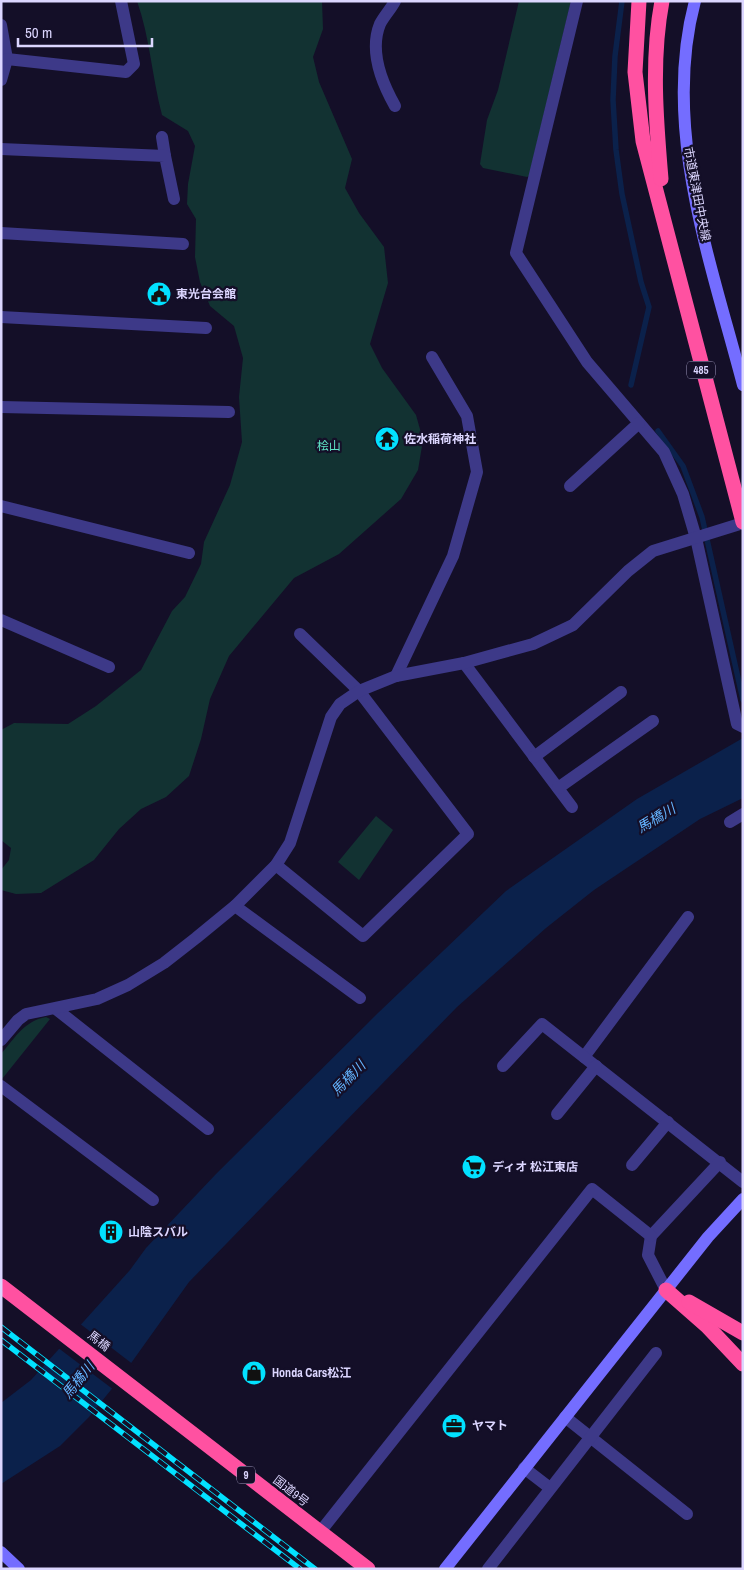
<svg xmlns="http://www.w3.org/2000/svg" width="744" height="1570" font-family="'Archivo Narrow','Noto Sans JP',sans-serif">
	<rect width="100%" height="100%" fill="#140f28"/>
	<g fill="#123232">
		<path d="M137 1H322L323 29 313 57 319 82 352 159 345 188 359 213 384 247 388 283 370 344 382 368 416 415 423 440 418 470 401 499 339 554 294 578 229 656 210 699 201 739 189 776 166 797 141 809 119 829 94 860 41 893 16 894 1 890V870L9 860 11 848 1 840V730L14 723 68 724 96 706 141 670 172 611 185 597 201 564 204 542 230 485 242 442 239 397 243 358 234 326 210 306 200 282 195 257 196 219 187 204 188 184 195 146 188 131 162 115C152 77 150 38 137 1Z"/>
		<path d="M519 1H571L529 176 527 177 483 168 480 164 487 120 498 90Z"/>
		<path d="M376 816 393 830 359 880 338 862Z"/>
		<path d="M46 1017 50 1019 2 1079 1 1054C15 1038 24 1021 46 1017Z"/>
	</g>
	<path fill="#0b214b" d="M743 738V798L700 819 594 890 546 928 457 1007 189 1282 119 1380 89 1417 60 1446 1 1484V1403L31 1380 130 1270 146 1248 216 1174 379 1012 506 891 637 799Z"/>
	<path fill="#140f28" d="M79 1323 134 1365 114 1390 57 1347Z"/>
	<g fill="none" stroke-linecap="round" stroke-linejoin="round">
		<g stroke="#0b214b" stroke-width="5.5">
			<path d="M622 1 615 56 613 100 616 150 622 194 641 282 649 307 631 385"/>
			<path d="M658 431 683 466 702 517 743 700"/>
		</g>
		<g stroke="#3d3988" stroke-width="12">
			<path d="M577 1 516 253 587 362 664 452 683 494 696 538 737 724 743 727"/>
			<path d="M1 25 7 59 1 80"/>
			<path d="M7 59 126 72 134 64 121 1"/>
			<path d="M395 106C382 83 369 51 380 24 384 16 391 9 395 1"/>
			<path d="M162 137 165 156"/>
			<path d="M1 149 165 156 174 199"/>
			<path d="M1 233 183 244"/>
			<path d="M1 317 206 328"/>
			<path d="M1 407 229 412"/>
			<path d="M570 486 639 423"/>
			<path d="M1 506 189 553"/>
			<path d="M1 620 109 667"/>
			<path d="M464 663 572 807"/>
			<path d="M396 676 453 556 477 472 467 416 432 357"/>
			<path d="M534 757 621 692"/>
			<path d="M558 788 653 721"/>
			<path d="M730 822 743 814"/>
			<path d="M276 865 363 936 468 834 359 691 300 634"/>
			<path d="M235 906 360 998"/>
			<path d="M56 1009 208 1129"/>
			<path d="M1 1040 18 1020 26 1014 97 999 128 985 164 963 196 938 235 906 276 865 290 843 331 717 340 704 359 691 396 676 464 663 533 644 573 625 628 571 653 551 743 523"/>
			<path d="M584 1057 688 917"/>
			<path d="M503 1066 542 1024 743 1182"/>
			<path d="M1 1086 153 1200"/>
			<path d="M557 1114 596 1066"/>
			<path d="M632 1165 668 1122"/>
			<path d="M666 1290 648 1255 651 1236 720 1162"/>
			<path d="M565 1417 687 1514"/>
			<path d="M524 1468 550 1488"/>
			<path d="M320 1532 592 1189 651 1236"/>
			<path d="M488 1569 656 1353"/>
		</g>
		<g stroke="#746dff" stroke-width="12">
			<path d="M695 1C661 128 711 262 743 385"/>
			<path d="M1 1552 19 1569"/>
			<path d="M445 1569 708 1237 743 1199"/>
		</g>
		<g stroke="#ff51a1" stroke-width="15">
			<path d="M639 1 635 72 643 141 743 522"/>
			<path d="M661 179C656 120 651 59 662 1"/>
			<path d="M1 1286 368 1569"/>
			<path d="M666 1290 707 1326 743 1364"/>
			<path d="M689 1302 743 1333"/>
		</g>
		<defs>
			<g id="rail">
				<path d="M1 1327 315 1569"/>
				<path d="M1 1340 300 1569"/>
			</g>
		</defs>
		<use href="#rail" stroke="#02e1ff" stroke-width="5.5"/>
		<use href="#rail" stroke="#140f28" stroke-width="4" stroke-dasharray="11" stroke-linecap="butt"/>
	</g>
	<defs>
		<symbol id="civic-disc" viewBox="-11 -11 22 22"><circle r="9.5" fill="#02e1ff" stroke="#140f28"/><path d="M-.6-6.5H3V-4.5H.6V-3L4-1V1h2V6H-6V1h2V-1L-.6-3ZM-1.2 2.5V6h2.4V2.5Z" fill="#111"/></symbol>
		<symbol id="temple-disc" viewBox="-11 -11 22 22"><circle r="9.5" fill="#02e1ff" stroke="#140f28"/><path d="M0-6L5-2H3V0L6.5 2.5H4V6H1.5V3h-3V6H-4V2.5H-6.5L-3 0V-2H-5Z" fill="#111"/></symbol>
		<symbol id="supermarket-disc" viewBox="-11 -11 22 22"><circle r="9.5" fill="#02e1ff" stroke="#140f28"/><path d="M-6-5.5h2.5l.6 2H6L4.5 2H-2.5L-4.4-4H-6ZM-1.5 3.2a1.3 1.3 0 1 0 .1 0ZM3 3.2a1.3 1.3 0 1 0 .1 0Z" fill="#111"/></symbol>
		<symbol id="building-disc" viewBox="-11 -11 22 22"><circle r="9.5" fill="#02e1ff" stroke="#140f28"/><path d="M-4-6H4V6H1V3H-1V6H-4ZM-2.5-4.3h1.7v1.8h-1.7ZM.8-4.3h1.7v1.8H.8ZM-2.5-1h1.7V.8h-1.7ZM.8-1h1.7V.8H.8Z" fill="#111"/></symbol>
		<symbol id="shop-disc" viewBox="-11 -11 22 22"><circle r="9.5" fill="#02e1ff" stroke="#140f28"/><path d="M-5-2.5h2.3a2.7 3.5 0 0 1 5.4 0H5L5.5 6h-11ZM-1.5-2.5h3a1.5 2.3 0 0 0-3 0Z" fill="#111"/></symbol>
		<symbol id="office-disc" viewBox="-11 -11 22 22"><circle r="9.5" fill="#02e1ff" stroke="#140f28"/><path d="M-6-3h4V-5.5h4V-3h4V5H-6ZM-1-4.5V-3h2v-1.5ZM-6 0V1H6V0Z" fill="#111"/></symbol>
	</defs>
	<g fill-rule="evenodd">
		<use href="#civic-disc" x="145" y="280" width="28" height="28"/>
		<use href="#temple-disc" x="373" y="425" width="28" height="28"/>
		<use href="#supermarket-disc" x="460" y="1153" width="28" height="28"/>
		<use href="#building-disc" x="97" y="1218" width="28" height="28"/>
		<use href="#shop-disc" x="240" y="1359" width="28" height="28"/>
		<use href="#office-disc" x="440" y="1412" width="28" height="28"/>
	</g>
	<g text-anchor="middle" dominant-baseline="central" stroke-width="4.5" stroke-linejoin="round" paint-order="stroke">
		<g fill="#140f28" stroke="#a09abe" stroke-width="1">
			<rect x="687" y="361.5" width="28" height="17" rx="4"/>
			<rect x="237" y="1466.5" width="18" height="17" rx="4"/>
		</g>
		<g font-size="11" font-weight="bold" fill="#dcd6ff">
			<text x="701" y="370">485</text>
			<text x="246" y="1475">9</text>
		</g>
		<g font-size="12" fill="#dcd6ff" stroke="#140f28">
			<text transform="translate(697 194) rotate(79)">市道東津田中央線</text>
			<text transform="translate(99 1341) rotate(38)">馬橋</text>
			<text transform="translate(291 1491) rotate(38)">国道9号</text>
		</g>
		<g font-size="12" font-weight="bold" fill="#dcd6ff" stroke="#140f28" text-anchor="start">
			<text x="176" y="294">東光台会館</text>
			<text x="404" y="439">佐水稲荷神社</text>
			<text x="492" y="1167">ディオ 松江東店</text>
			<text x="128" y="1232">山陰スバル</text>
			<text x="272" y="1373">Honda Cars松江</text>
			<text x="472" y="1426">ヤマト</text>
		</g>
		<g font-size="12" fill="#5ee3c5" stroke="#140f28">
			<text x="329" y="446">桧山</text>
		</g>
		<g font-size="14" font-style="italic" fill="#64b4ff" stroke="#140f28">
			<text transform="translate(656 818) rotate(-31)">馬橋川</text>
			<text transform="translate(348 1078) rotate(-46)">馬橋川</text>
			<text transform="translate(78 1380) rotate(-51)">馬橋川</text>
		</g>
	</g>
	<rect width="744" height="1570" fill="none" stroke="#dcd6ff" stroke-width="5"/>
	<path d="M18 38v8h134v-8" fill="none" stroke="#dcd6ff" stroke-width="2.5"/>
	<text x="25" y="38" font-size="15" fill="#dcd6ff" stroke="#140f28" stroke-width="4" paint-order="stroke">50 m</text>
</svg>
